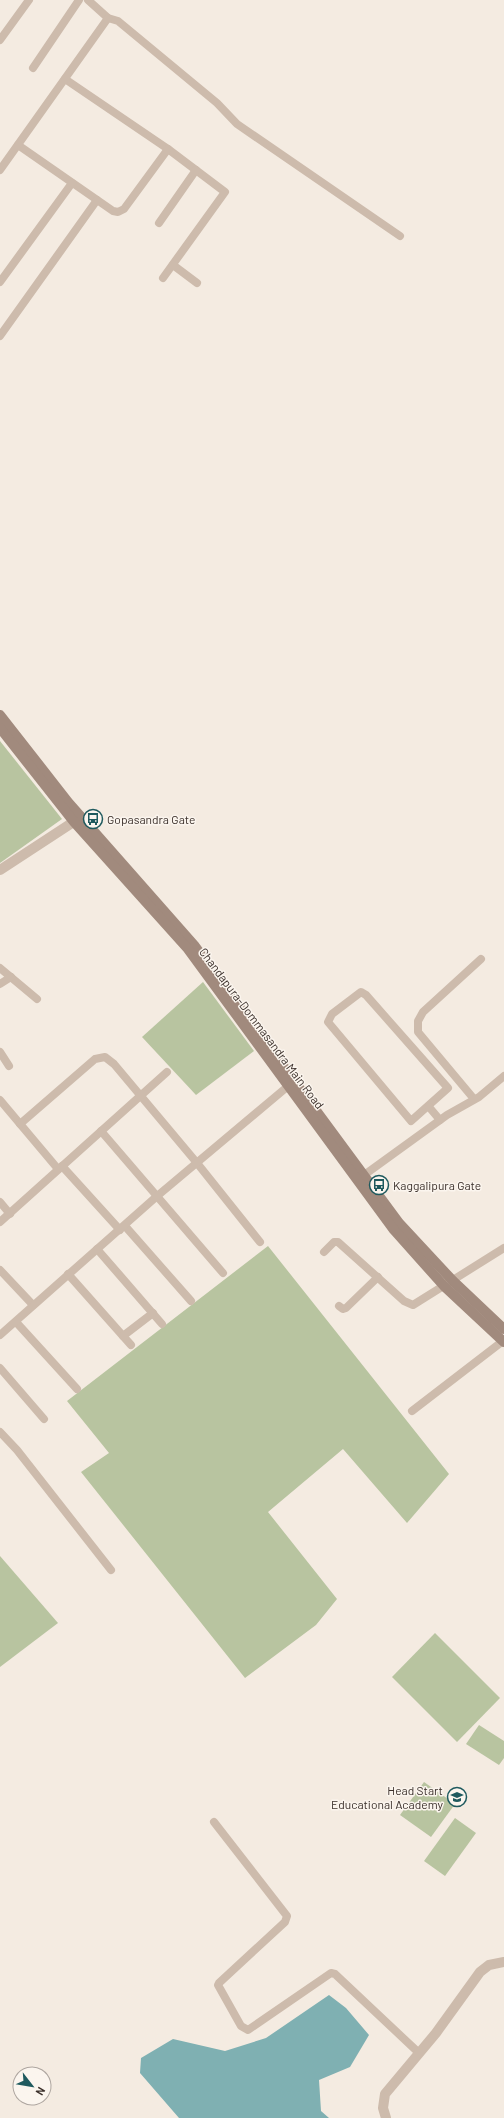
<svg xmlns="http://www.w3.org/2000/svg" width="504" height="2118" font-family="Barlow,sans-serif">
	<rect width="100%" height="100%" fill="#f4ebe1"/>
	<g fill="#b8c4a0">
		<path d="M0 741 62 819 0 863Z"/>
		<path d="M203 982 254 1051 196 1095 142 1037Z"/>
		<path d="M268 1246 449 1474 407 1523 343 1449 268 1512 337 1599 316 1625 245 1678 81 1472 109 1453 67 1401Z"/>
		<path d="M0 1556 58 1623 0 1667Z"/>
		<path d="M435 1633 500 1698 457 1742 392 1677Z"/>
		<path d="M479 1725 504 1741V1758L499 1765 466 1744Z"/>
		<path d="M424 1782 455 1804 431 1837 400 1815Z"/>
		<path d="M455 1818 476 1833 445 1876 424 1861Z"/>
	</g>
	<path fill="#7fb0b2" d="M329 1995 346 2008 369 2035 350 2067 319 2080 321 2111 329 2118H179L140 2073 141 2058 173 2039 225 2051 266 2038Z"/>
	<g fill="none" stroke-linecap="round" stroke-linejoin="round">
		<g stroke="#cdbbac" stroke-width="8">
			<path d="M88 0 108 18 118 21 217 103 237 124 400 236"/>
			<path d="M0 40 29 0"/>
			<path d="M33 68 79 0"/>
			<path d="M65 79 168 149 225 192 163 278"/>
			<path d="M18 145 113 211 118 212 124 209 168 149"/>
			<path d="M0 170 108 18"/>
			<path d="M159 223 196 170"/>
			<path d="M173 265 197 283"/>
			<path d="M0 282 72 183"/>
			<path d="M0 336 97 200"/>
			<path d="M0 968 37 999"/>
			<path d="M0 984 11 977"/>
			<path d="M361 992 366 995 448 1088 411 1121 328 1022 332 1014Z"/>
			<path d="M0 1052 9 1066"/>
			<path d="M474 1099 418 1032V1021L423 1012 481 959"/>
			<path d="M0 1100 58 1169"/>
			<path d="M429 1107 440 1120"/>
			<path d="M20 1124 95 1059 105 1057 114 1064 197 1163 260 1242"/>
			<path d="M101 1131 223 1273"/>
			<path d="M62 1166 120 1230"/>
			<path d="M360 1178 447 1115 479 1097 504 1076"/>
			<path d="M0 1202 10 1214"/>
			<path d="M0 1222 167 1072"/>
			<path d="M125 1226 191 1301"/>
			<path d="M97 1249 162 1324"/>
			<path d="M324 1252 334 1242H338L404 1301 413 1305 504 1248"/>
			<path d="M0 1270 33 1305"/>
			<path d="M68 1274 131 1345"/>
			<path d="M339 1306 343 1309 346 1308 378 1277"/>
			<path d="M16 1322 77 1389"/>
			<path d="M0 1335 156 1197 293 1082"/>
			<path d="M123 1336 153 1313"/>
			<path d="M0 1368 44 1419"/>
			<path d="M412 1411 503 1341"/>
			<path d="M0 1432 17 1450 111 1570"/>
			<path d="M214 1822 287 1916 285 1922 219 1983 218 1985 241 2026 248 2030 331 1973 335 1974 419 2053"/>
		</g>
		<g stroke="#cdbbac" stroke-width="10">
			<path d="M0 870 81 817"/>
			<path d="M386 2118 383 2108 385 2094 436 2033 480 1972 489 1965 504 1962"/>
		</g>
		<g stroke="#a18a7d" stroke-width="10">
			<path d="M0 715 68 802 194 945 399 1223 453 1281 504 1329"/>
			<path d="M0 728 74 822 188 949 394 1230 444 1286 504 1342"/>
		</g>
	</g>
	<defs>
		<symbol id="bus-ring" viewBox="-11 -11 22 22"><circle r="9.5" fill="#fbf5ee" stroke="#1f5a5e" stroke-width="1.5"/><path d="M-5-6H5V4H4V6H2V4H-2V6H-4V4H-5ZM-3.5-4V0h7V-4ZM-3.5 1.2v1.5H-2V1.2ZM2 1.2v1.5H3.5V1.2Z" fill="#1f5a5e"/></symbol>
		<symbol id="school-ring" viewBox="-11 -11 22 22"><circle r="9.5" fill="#fbf5ee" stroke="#1f5a5e" stroke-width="1.5"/><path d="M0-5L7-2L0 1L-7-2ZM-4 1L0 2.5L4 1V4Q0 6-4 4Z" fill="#1f5a5e"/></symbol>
	</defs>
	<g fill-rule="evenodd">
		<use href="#bus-ring" x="82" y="808" width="22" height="22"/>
		<use href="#bus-ring" x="368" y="1174" width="22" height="22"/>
		<use href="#school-ring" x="446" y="1786" width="22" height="22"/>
	</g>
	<g text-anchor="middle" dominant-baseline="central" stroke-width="3" stroke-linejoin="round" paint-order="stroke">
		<g font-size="12" fill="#3b302b" stroke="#fbf5ee" text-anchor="start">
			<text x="107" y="819">Gopasandra Gate</text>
			<text x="393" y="1185">Kaggalipura Gate</text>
			<text x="443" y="1790" text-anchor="end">Head Start<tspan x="443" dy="14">Educational Academy</tspan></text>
		</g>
		<g font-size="12" fill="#3b302b" stroke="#fbf5ee">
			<text transform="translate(262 1028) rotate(53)">Chandapura-Dommasandra Main Road</text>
		</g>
	</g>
	<g transform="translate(32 2086) rotate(121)"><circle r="19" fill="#fbf5ee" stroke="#aea6a0"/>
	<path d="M0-3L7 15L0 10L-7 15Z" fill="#1f5a5e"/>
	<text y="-6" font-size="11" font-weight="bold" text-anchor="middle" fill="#3b302b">N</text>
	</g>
</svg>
